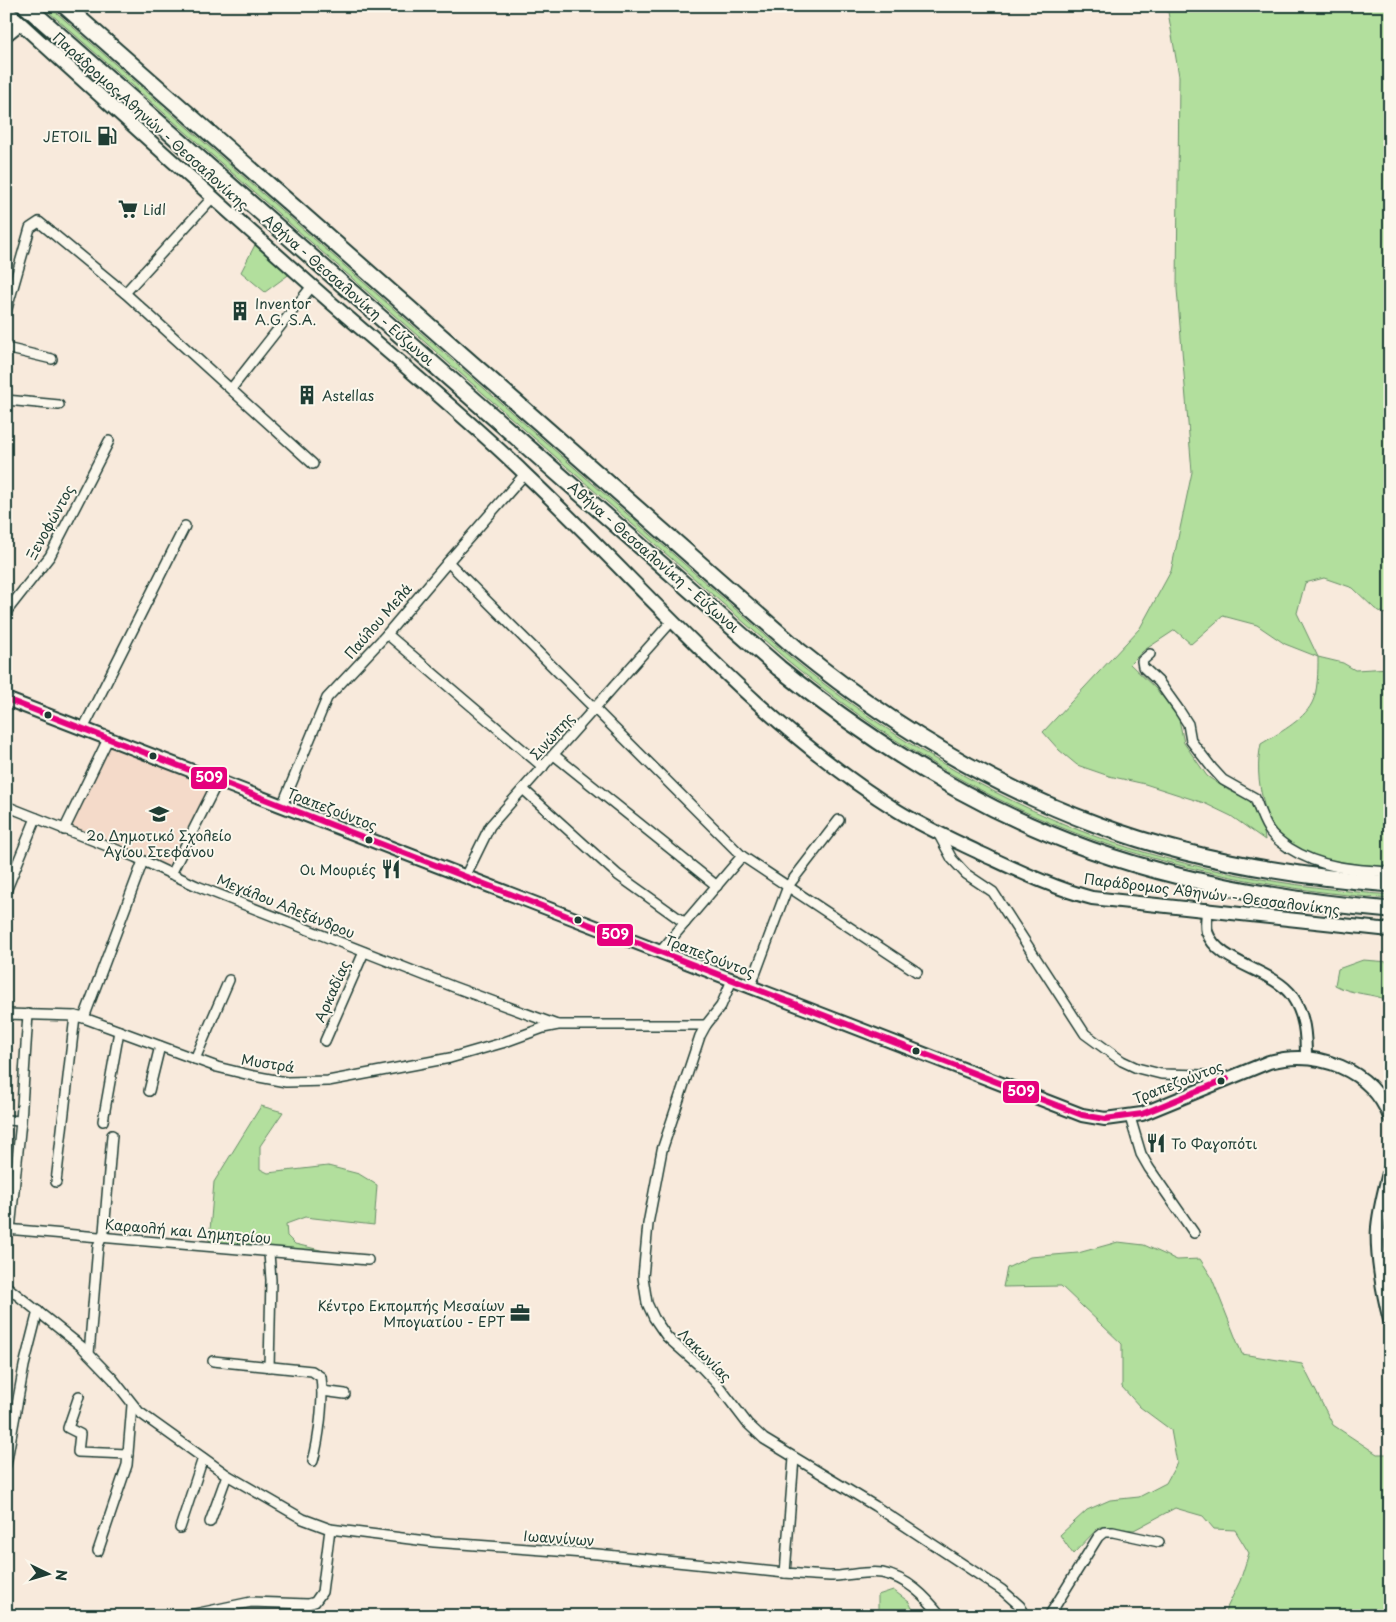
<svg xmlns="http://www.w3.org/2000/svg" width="1396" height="1622" font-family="'Playpen Sans',sans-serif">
	<rect width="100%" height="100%" fill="#f8eadc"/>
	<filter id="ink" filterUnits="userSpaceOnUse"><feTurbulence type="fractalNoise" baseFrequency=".02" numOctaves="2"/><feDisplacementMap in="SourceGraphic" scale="10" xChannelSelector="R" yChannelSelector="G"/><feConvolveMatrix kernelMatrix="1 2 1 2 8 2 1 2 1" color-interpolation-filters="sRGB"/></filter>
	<g filter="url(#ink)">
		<path fill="#f4dac9" d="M111 746 210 786 171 867 70 828Z"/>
		<g fill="#b2df9d" stroke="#688e68">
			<path d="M42 6H49L790 657C882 732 983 794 1094 836 1188 870 1291 887 1390 895V899C1290 891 1192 873 1097 841 983 801 880 736 787 660Z"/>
			<path d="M1167 6H1390V616L1375 609 1353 588 1324 578 1305 583 1297 613 1318 657 1343 663 1355 670 1390 668V867C1350 863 1300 863 1273 829 1267 823 1265 809 1263 800 1258 781 1257 763 1261 744 1277 734 1303 721 1312 703 1318 692 1318 670 1318 657L1285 644 1257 625 1223 616 1191 644 1175 630 1143 651 1130 664 1156 689 1178 715 1184 743 1207 776 1228 790 1249 800 1264 832 1265 840 1231 816 1204 803 1145 784 1109 776 1077 765 1059 750 1043 732 1140 628 1171 571 1192 472 1177 289 1179 76Z"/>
			<path d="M257 241 291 273 265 292 241 272Z"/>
			<path d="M1363 960 1390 962V1001C1373 993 1352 995 1335 985L1338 969Z"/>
			<path d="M261 1106 283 1112 260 1146V1169L268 1173 328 1166 359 1174 377 1185 374 1225 305 1217 286 1224 287 1236 295 1244 333 1253 209 1243 214 1182Z"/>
			<path d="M1118 1242 1144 1245 1177 1260 1200 1259 1211 1276 1242 1354 1302 1364 1333 1425 1377 1454H1390V1616H1223L1240 1581 1249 1553 1235 1530 1214 1529 1203 1516 1175 1508 1134 1530 1099 1527 1073 1554 1060 1535 1087 1510 1110 1500 1139 1497 1166 1483 1177 1463 1171 1430 1140 1407 1122 1387V1344L1061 1286 1003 1287 1007 1268 1030 1257 1078 1253Z"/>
			<path d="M893 1590 909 1602 916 1616H881L878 1611V1595Z"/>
		</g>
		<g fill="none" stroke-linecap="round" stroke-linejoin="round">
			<defs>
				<g id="minor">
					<path d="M125 293 213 197"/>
					<path d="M6 312 30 228 39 222 125 293 313 464"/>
					<path d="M6 348 52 359"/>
					<path d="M231 389 312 286"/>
					<path d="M6 400 59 405"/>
					<path d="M448 562 742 856 917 972"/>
					<path d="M6 612 50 556 109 441"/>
					<path d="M387 634 543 767"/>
					<path d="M1150 654 1142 661 1143 667 1159 682 1179 710 1188 724 1191 741 1212 768 1223 780 1255 798C1259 809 1263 821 1269 830 1274 838 1282 843 1289 848 1320 868 1354 870 1390 872"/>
					<path d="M83 729 185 526"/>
					<path d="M554 755 717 886"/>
					<path d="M523 789 618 875 685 923"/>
					<path d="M6 806 135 857 197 886 454 987 557 1025"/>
					<path d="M282 806 327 698 387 634 448 562 525 474"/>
					<path d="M64 830 108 739"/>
					<path d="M938 833 952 859 966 874 993 892 1085 1034 1122 1061 1137 1068 1161 1074 1204 1075 1211 1079 1215 1084"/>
					<path d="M171 874 218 781"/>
					<path d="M465 877 490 826 672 621"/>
					<path d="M6 891 36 818"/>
					<path d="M660 952 742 856"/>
					<path d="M732 980 721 1006 706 1025 700 1036 662 1150 648 1224 643 1277 647 1303 654 1318 667 1337 702 1368 718 1385 747 1423 764 1439 875 1506 1002 1590 1020 1606 1026 1616"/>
					<path d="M750 988 788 886 839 820"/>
					<path d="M6 1014 75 1016 84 1018 217 1067 254 1076 286 1082 328 1081 450 1058 502 1043 543 1028 558 1025H706"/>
					<path d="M84 1018 143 861"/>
					<path d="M325 1041 364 952"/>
					<path d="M195 1059 229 980"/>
					<path d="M149 1091 160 1046"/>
					<path d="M1130 1117 1141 1154 1149 1168 1194 1233"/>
					<path d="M6 1120 21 1121"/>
					<path d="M103 1121 119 1031"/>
					<path d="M56 1182 75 1016"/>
					<path d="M6 1229 368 1260"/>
					<path d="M10 1230 21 1121 28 1014"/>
					<path d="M1378 1234 1390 1235"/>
					<path d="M6 1286 81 1346 113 1379 139 1412 227 1475 210 1522"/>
					<path d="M89 1354 98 1246 104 1232 112 1135"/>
					<path d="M213 1361 312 1371 321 1377C324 1399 319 1440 313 1461"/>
					<path d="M269 1367 271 1280 269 1253"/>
					<path d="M322 1391 345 1394"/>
					<path d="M79 1396 68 1428 80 1434 78 1452 128 1454"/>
					<path d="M794 1458 785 1573C802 1574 819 1576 836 1576 851 1575 868 1571 882 1573 908 1578 926 1597 941 1616"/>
					<path d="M6 1465 24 1366 38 1311"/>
					<path d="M180 1528 203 1458"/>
					<path d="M330 1529 434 1542 597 1554 785 1573"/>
					<path d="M98 1551 127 1465 132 1405"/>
					<path d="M185 1616 251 1602 308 1604 315 1602 322 1592 330 1529 303 1519 227 1475"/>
					<path d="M1049 1616 1098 1537 1104 1532H1113L1159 1542"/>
				</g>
				<g id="tertiary">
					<path d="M6 36 21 24"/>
					<path d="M1207 909C1207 917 1205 925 1207 932 1218 964 1273 969 1292 996 1305 1015 1306 1035 1306 1058"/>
				</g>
				<g id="secondary">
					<path d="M6 10C107 103 210 195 312 286 383 349 457 408 525 474 647 589 754 721 898 811 924 827 953 840 980 853 1017 870 1053 888 1092 898L1390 930"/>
					<path d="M6 699 1082 1115 1105 1119 1142 1114 1269 1062C1317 1049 1371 1069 1390 1117"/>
					<path d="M1390 1169C1385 1188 1380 1207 1378 1227 1376 1253 1383 1294 1390 1320"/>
				</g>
				<g id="motorway">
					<path d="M26 6 779 668C873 744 976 809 1091 850 1187 884 1288 901 1390 910"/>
					<path d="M65 6 797 649C888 723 988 784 1098 825 1191 860 1291 876 1390 884"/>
				</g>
			</defs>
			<use href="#minor" stroke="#1f3d34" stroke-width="12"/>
			<use href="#tertiary" stroke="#1f3d34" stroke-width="14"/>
			<use href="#secondary" stroke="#1f3d34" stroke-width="16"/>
			<use href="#motorway" stroke="#1f3d34" stroke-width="19"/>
			<use href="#minor" stroke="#fbf7ec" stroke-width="9"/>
			<use href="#tertiary" stroke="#fbf7ec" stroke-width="10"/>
			<use href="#secondary" stroke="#fbf7ec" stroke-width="12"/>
			<use href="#motorway" stroke="#fbf7ec" stroke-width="15"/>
			<defs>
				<path id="bus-1" d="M6 699 1082 1115 1105 1119 1142 1114 1227 1079"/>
			</defs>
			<use href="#bus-1" stroke="#fbf7ec" stroke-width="10"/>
			<use href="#bus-1" stroke="#e5007d" stroke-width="6"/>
		</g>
	</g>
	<defs>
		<symbol id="fuel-bare" viewBox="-9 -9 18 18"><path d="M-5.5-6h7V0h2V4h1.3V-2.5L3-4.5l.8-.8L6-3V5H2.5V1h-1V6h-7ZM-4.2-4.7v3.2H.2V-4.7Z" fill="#1f3d34" stroke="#fbf7ec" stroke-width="2.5" paint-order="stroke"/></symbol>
		<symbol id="supermarket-bare" viewBox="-9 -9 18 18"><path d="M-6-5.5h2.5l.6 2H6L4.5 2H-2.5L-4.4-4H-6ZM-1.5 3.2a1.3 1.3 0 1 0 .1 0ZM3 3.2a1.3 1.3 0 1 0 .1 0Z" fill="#1f3d34" stroke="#fbf7ec" stroke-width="2.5" paint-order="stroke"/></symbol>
		<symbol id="building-bare" viewBox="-9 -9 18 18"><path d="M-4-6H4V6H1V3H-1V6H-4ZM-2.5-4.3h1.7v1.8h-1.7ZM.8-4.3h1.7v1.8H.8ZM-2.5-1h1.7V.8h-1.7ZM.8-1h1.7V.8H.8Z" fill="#1f3d34" stroke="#fbf7ec" stroke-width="2.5" paint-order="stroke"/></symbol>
		<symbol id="school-bare" viewBox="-9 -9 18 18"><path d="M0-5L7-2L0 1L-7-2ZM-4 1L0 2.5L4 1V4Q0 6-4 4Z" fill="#1f3d34" stroke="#fbf7ec" stroke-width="2.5" paint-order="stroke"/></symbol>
		<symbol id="restaurant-bare" viewBox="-9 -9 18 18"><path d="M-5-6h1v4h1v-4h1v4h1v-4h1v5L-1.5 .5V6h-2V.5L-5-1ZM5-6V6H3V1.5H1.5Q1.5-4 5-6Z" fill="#1f3d34" stroke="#fbf7ec" stroke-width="2.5" paint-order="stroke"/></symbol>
		<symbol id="office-bare" viewBox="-9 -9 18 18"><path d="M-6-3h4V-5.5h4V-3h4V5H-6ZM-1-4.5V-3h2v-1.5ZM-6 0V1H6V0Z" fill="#1f3d34" stroke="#fbf7ec" stroke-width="2.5" paint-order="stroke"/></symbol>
	</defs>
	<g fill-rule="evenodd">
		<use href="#fuel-bare" x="93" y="122" width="28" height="28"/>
		<use href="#supermarket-bare" x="114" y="195" width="28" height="28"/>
		<use href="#building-bare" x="226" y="297" width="28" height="28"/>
		<use href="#building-bare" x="293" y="381" width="28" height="28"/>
		<use href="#school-bare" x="145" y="800" width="28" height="28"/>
		<use href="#restaurant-bare" x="377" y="855" width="28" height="28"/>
		<use href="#restaurant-bare" x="1142" y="1129" width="28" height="28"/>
		<use href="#office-bare" x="506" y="1299" width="28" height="28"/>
	</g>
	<g fill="#1f3d34" stroke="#fbf7ec" stroke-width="2">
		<circle cx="48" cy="715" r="4.5"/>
		<circle cx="153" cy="756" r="4.5"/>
		<circle cx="369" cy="840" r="4.5"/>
		<circle cx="578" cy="920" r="4.5"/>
		<circle cx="916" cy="1051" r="4.5"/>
		<circle cx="1221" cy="1081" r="4.5"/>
	</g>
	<g text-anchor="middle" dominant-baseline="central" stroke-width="4" stroke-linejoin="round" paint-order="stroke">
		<g font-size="14" fill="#1f3d34" stroke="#fbf7ec">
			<text transform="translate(151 121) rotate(42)">Παράδρομος Αθηνών - Θεσσαλονίκης</text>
			<text transform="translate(349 290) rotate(41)">Αθήνα - Θεσσαλονίκη - Εύζωνοι</text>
			<text transform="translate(50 522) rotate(-61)">Ξενοφώντος</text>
			<text transform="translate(654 557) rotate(41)">Αθήνα - Θεσσαλονίκη - Εύζωνοι</text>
			<text transform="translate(378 621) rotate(-49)">Παύλου Μελά</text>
			<text transform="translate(552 736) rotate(-48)">Σινώπης</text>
			<text transform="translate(332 809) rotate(21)">Τραπεζούντος</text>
			<text transform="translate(1212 894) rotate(7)">Παράδρομος Αθηνών - Θεσσαλονίκης</text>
			<text transform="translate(286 906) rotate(22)">Μεγάλου Αλεξάνδρου</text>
			<text transform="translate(710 956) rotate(21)">Τραπεζούντος</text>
			<text transform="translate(332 991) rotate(-66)">Αρκαδίας</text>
			<text transform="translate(268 1063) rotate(9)">Μυστρά</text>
			<text transform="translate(1178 1082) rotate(-21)">Τραπεζούντος</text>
			<text transform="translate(188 1231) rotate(5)">Καραολή και Δημητρίου</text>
			<text transform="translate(705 1355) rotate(45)">Λακωνίας</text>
			<text transform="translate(559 1538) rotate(4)">Ιωαννίνων</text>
		</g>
		<g font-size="14" fill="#1f3d34" stroke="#fbf7ec" text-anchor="start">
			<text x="92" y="136" text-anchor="end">JETOIL</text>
			<text x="143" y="209">Lidl</text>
			<text x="255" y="303">Inventor<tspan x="255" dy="16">A.G. S.A.</tspan></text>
			<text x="322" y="395">Astellas</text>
			<text x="159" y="835" text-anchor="middle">2ο Δημοτικό Σχολείο<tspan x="159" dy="16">Αγίου Στεφάνου</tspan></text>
			<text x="376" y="869" text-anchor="end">Οι Μουριές</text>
			<text x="1171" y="1143">Το Φαγοπότι</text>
			<text x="505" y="1305" text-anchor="end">Κέντρο Εκπομπής Μεσαίων<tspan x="505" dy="16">Μπογιατίου - ΕΡΤ</tspan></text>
		</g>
	</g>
	<g stroke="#fbf7ec" stroke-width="2">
		<rect x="190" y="766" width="38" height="24" rx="5" fill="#e5007d"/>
		<rect x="596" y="923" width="38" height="24" rx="5" fill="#e5007d"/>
		<rect x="1002" y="1080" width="38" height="24" rx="5" fill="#e5007d"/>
	</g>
	<g font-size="14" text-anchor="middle" font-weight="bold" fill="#fff">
		<text x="209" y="782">509</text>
		<text x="615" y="939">509</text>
		<text x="1021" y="1096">509</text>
	</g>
	<rect width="1396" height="1622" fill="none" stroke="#fbf7ec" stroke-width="25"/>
	<rect x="12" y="12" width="1371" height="1597" fill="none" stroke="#1f3d34" stroke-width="2" filter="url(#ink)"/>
	<g transform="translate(48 1574) rotate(95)" stroke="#fbf7ec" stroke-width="4" paint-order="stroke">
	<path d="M0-4L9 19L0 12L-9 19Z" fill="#1f3d34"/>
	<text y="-8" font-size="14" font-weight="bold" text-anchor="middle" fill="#1f3d34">N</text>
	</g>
</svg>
